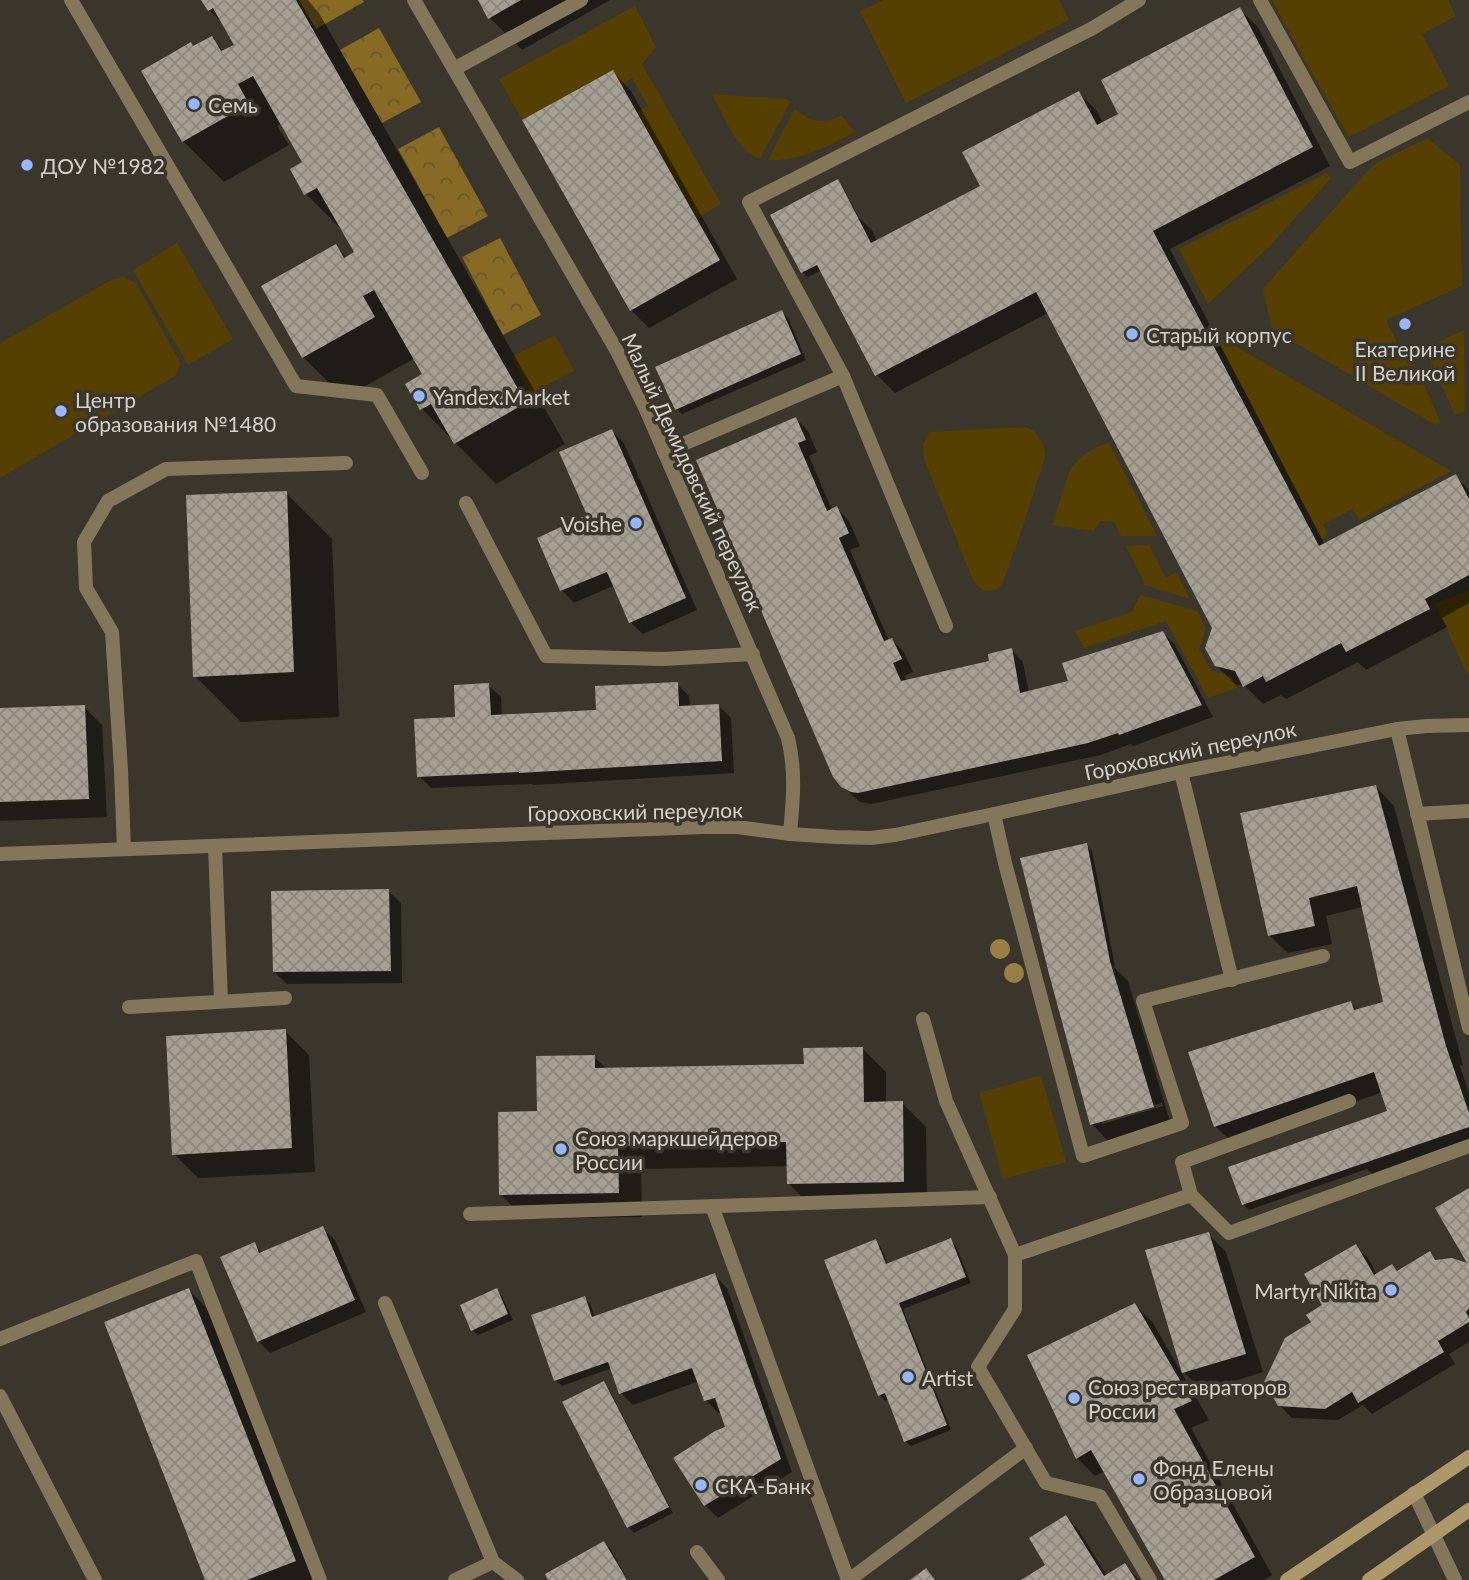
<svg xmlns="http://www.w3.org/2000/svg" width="1469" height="1580" font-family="Lato,sans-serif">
	<defs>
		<pattern id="forest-crowns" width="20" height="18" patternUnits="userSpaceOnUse" patternTransform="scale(1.75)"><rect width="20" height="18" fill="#876a23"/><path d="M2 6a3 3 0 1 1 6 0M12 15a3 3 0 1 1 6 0" fill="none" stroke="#67572f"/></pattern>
		<pattern id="building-cross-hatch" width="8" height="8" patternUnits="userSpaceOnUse" patternTransform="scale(1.75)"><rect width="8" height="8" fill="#a6a094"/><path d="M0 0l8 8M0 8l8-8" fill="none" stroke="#8c887e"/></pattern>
	</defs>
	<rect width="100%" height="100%" fill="#3b362c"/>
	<g fill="#553f01">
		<path d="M883 0H1059L1069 20 906 103 860 11Z"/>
		<path d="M1272 0H1448L1456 16 1422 34 1449 86 1349 137 1304 59Z"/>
		<path d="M635 6 656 47 642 64 721 204 697 218 637 112 648 106 632 78 621 85 522 120 499 79Z"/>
		<path d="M712 94 788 99 790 103 760 159C736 151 724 116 712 94Z"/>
		<path d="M795 108C809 122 824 125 841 115L855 132C828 146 800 162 768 160Z"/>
		<path d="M1428 138 1460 165 1462 286 1386 320 1404 357 1410 355 1441 422 1435 425 1272 329 1263 289 1362 177 1376 163Z"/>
		<path d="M1327 173 1331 178 1268 248 1208 304 1179 249Z"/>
		<path d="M177 243 233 339 188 365 133 270Z"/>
		<path d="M124 277 136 283 179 360 180 365 175 376 0 478V343L113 279Z"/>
		<path d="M1464 330 1465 411 1455 415 1425 348Z"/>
		<path d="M555 335 574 371 530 394 511 357Z"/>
		<path d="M1220 337 1451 471 1359 520 1352 509 1323 525 1328 535 1322 539 1217 339Z"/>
		<path d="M1025 427C1039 432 1045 443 1045 457L1025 520 1003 582 998 589C986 593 980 590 973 580L924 459 923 445 929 432Z"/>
		<path d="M1109 443 1157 536H1121L1114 522 1100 521 1094 531 1052 525 1070 470C1080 456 1093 447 1109 443Z"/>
		<path d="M1149 545 1166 578 1176 572 1190 599 1144 585V582L1126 546Z"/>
		<path d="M1469 590V674H1467L1435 604Z"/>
		<path d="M1140 595 1197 611 1206 628 1199 649 1211 671 1232 676 1237 688 1208 698 1166 621 1084 648 1075 631 1132 612Z"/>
		<path d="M1041 1075 1066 1162 1003 1179 979 1093Z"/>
	</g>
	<g fill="url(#forest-crowns)">
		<path d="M299 0H363L364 2 316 29Z"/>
		<path d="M379 28 421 102 382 123 340 50Z"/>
		<path d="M439 127 488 216 447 238 398 149Z"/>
		<path d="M500 238 541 315 503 335 462 257Z"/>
	</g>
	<g fill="#0007" fill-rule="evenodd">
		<path d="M203 0H308L319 13 565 444 496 484 422 409 425 374 415 358 344 398 303 357 335 246 347 258 356 253 344 232 306 194 304 163 280 124 277 126 289 145 224 182 183 141 194 48 211 38 225 52 236 46 225 25 209 10Z"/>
		<path d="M480 0H610L522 50 490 18Z"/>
		<path d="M1239 9 1258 27 1330 166 1170 249 1325 545 1455 476 1469 490V603L1442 618 1447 627 1366 670 1358 662 1286 699 1281 695 1263 704 1245 686 1235 684 1216 665 1214 628 1048 313 895 393 877 375 822 270 808 277 802 272 837 181 843 187 859 218 872 230 877 241 982 186 1079 93 1097 111 1104 124 1121 115Z"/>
		<path d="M613 72 631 91 737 279 649 328 631 310Z"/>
		<path d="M782 312 788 318 806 360 682 414 676 409Z"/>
		<path d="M796 419 808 431 817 452 809 456 832 510 837 508 849 521 860 546 850 550 889 641 892 640 904 652 913 672 904 676 907 681 991 663 1011 650 1023 662 1029 693 1070 682 1163 633 1175 645 1213 717 1133 746 1131 744 1101 755 871 804 860 802 838 782 698 461Z"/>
		<path d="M612 431 624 443 697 610 643 634 630 622 615 585 574 603 562 590 539 538 589 516Z"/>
		<path d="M286 493 332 539 339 717 241 722 195 676Z"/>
		<path d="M677 684 689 696 690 707 718 705 731 718 734 773 533 785 532 784 431 788 419 776 457 719 488 685 501 697 502 717 598 712Z"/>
		<path d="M84 707 102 725 107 817 0 821V709Z"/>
		<path d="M1376 787 1394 806 1463 1065 1460 1066 1469 1093V1143L1374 1176 1367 1169 1249 1210 1243 1204 1390 1112 1383 1092 1234 1144 1215 1126 1351 1003 1358 1011 1385 1003 1363 907 1326 916 1332 944 1288 953 1269 935Z"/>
		<path d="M1086 845 1092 851 1115 966H1113L1128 981 1171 1125 1110 1143 1092 1124ZM1162 1103 1163 1106 1102 1124V1120Z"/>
		<path d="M388 891 401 903 402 983 287 984 274 972Z"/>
		<path d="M285 1031 309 1055 315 1172 198 1178 174 1154Z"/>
		<path d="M862 1048 886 1072V1103H902L926 1127 927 1205 812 1207 788 1183V1166L641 1169 642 1217 525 1219 501 1195 539 1113 594 1057 607 1069 806 1066Z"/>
		<path d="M322 1228 335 1240 366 1312 270 1353 258 1341 254 1244 263 1253Z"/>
		<path d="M1208 1234 1226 1252 1263 1372 1202 1391 1184 1372Z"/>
		<path d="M951 1240 956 1246 971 1283 903 1309 951 1430 911 1446 905 1441 889 1399 885 1401 880 1395 875 1241 881 1247 888 1265Z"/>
		<path d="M1355 1246 1368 1258 1377 1275 1392 1266 1398 1272 1430 1253 1438 1262 1469 1266V1342L1449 1354 1455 1364 1372 1414 1363 1405 1338 1420 1292 1418 1279 1405 1313 1323 1324 1306Z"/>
		<path d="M714 1275 727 1288 792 1472 718 1518 705 1505 675 1458 728 1428 722 1411 718 1413 706 1400 699 1381 633 1405 621 1393 612 1368 562 1386 556 1380 533 1317 584 1298 590 1304 595 1317Z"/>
		<path d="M189 1290 212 1314 317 1580H207Z"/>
		<path d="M496 1290 502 1296 513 1320 478 1335 473 1330Z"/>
		<path d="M1135 1305 1153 1323 1209 1420 1191 1428 1272 1575 1264 1580H1167L1105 1471 1095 1476 1077 1458Z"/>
		<path d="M604 1383 609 1389 673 1513 634 1533 628 1527Z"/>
		<path d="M1066 1517 1078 1529 1107 1576 1125 1565 1139 1580H1024L1048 1565Z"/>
		<path d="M604 1543 610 1548 628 1580H550Z"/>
	</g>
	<g fill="url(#building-cross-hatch)">
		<path d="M201 0H296L526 403 454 444 431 404 420 410 405 384 422 374 374 290 363 296 375 317 302 358 261 286 336 244 344 258 354 252 317 188 304 195 290 169 302 162 253 76 238 84 249 104 182 142 141 71 191 42 193 46 212 36 221 51 234 45 213 8 208 11Z"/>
		<path d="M478 0H521L488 19Z"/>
		<path d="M1240 7 1313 147 1153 231 1319 546 1456 474 1469 499V575L1425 599 1430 609 1346 652 1341 643 1266 682 1263 676 1243 687 1235 671 1215 666 1205 648 1212 628 1036 292 875 376 817 265 801 273 770 215 838 179 871 243 980 186 962 152 1079 91 1097 125 1118 114 1101 80Z"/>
		<path d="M613 70 720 260 630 311 522 120Z"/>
		<path d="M782 310 801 354 675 410 655 367Z"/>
		<path d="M796 417 806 440 798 443 827 511 837 506 849 533 839 538 884 641 892 638 902 659 893 663 901 681 989 661 988 654 1012 648 1020 693 1068 681 1062 663 1163 631 1202 705 1119 735 1118 733 1088 743 858 793 851 792 841 787 833 777 696 460Z"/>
		<path d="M612 429 686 598 629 623 607 572 560 591 537 538 587 515 559 452Z"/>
		<path d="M287 491 294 672 193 677 186 495Z"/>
		<path d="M678 682 679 706 719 704 722 761 519 773V772L417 777 414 719 455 717 454 685 489 683 491 715 596 710 595 686Z"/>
		<path d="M85 705 89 799 0 802V708Z"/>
		<path d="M1376 785 1446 1046 1469 1113V1127L1242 1205 1228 1167 1387 1111 1374 1072 1214 1127 1188 1052 1351 1001 1354 1010 1383 1002 1357 886 1309 898 1315 926 1268 936 1240 813Z"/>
		<path d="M1087 843 1110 961 1154 1107 1090 1125 1049 974 1020 858Z"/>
		<path d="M389 889 391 971 273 972 271 891Z"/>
		<path d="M286 1029 292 1148 172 1155 166 1036Z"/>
		<path d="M863 1047 864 1102 903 1101 904 1182 787 1184 786 1142 618 1146 619 1193 499 1195 498 1112 537 1111 536 1056 595 1055V1068L804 1064 803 1048Z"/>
		<path d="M1469 1188V1308L1466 1312 1469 1318V1322L1438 1341 1444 1352 1358 1403 1352 1392 1325 1409 1278 1406 1264 1382 1285 1338 1311 1322 1306 1315 1322 1305 1304 1274 1356 1244 1374 1275 1392 1264 1397 1271 1430 1251 1435 1260 1452 1258 1467 1263 1435 1208Z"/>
		<path d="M323 1226 355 1300 257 1342 220 1257 255 1242 259 1253Z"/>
		<path d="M1209 1232 1246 1354 1182 1373 1145 1250Z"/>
		<path d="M951 1238 966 1277 899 1303 947 1425 904 1442 885 1393 878 1396 824 1260 876 1239 886 1264Z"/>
		<path d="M715 1273 781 1459 704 1506 673 1458 715 1431 725 1427 715 1398 704 1401 692 1368 619 1394 608 1362 554 1381 531 1315 585 1296 592 1317Z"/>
		<path d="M189 1288 296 1561 247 1580H205L104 1322Z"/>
		<path d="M497 1288 508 1314 471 1331 460 1305Z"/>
		<path d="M1135 1303 1192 1401 1174 1409 1255 1557 1214 1580H1165L1091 1450 1076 1459 1027 1355Z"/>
		<path d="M604 1381 669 1507 627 1528 562 1402Z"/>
		<path d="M1066 1515 1104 1576 1125 1563 1136 1580H1021L1045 1565 1029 1538Z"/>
		<path d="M604 1541 627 1580H548L545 1574Z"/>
		<path d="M926 1568 935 1580H910Z"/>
	</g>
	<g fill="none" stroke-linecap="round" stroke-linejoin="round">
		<g stroke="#83765a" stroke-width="14">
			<path d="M71 0 296 386 377 395 422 473"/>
			<path d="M1260 0 1350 162 1469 102"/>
			<path d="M454 69 581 0"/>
			<path d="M664 452 843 376"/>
			<path d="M466 503 546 656 663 659 753 654"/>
			<path d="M946 626 843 376 749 202 1093 28 1139 0"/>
			<path d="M1397 729 1469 1028"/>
			<path d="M1181 772 1232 980"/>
			<path d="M994 814 1005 863 1083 1156 1182 1123 1143 1001 1323 956"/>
			<path d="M1417 814 1469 811"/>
			<path d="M215 846 221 1001"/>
			<path d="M124 849 121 770 112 632 86 588 84 542 108 501 166 469 346 463"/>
			<path d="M129 1007 285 998"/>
			<path d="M923 1019 946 1101 1015 1255V1309L978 1367 1046 1483 1100 1496 1150 1580"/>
			<path d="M1191 1195 1182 1162 1349 1101"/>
			<path d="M712 1206 848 1580"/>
			<path d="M470 1214 990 1197"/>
			<path d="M1015 1255 1191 1195 1229 1233 1469 1146"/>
			<path d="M385 1303 493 1562 455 1580"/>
			<path d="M0 1339 196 1261 320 1580"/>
			<path d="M0 1396 95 1580"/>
			<path d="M1414 1493 1455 1580"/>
			<path d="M697 1552 718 1580"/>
			<path d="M493 1562 517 1580"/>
			<path d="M849 1580 1026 1448"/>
		</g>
		<g stroke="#83765a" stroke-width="14">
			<path d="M414 0 618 353 644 405 788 738C796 771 793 801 790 834"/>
			<path d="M0 854 704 827H737L790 834 835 837 871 838 895 835 994 814 1181 772 1397 729 1427 726 1469 725"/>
		</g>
		<g stroke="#ad986c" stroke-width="14">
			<path d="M1287 1580 1469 1457"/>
			<path d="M1369 1580 1469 1510"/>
		</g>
	</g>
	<g fill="#987f45">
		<circle cx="1000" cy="949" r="10"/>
		<circle cx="1014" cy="973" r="10"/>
	</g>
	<g fill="#96b6fd" stroke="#3b362c" stroke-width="2.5">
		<circle cx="194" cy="104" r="7"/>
		<circle cx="27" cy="165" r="7"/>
		<circle cx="1405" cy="324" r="7"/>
		<circle cx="1132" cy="334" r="7"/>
		<circle cx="419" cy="396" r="7"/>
		<circle cx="61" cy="411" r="7"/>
		<circle cx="636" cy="523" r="7"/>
		<circle cx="561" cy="1149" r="7"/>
		<circle cx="1391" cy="1290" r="7"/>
		<circle cx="908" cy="1377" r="7"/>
		<circle cx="1074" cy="1398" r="7"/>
		<circle cx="1139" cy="1479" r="7"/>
		<circle cx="701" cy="1485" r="7"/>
	</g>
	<g text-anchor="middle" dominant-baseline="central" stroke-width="7" stroke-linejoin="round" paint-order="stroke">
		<g font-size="21" fill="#d4d1cb" stroke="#3b362c" text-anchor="start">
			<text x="208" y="104">Семь</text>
			<text x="41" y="165">ДОУ №1982</text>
			<text x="1146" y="334">Старый корпуc</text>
			<text x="1405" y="348" text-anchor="middle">Екатерине<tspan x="1405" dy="24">II Великой</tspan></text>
			<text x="433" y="396">Yandex.Market</text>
			<text x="75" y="399">Центр<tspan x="75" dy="24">образования №1480</tspan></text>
			<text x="622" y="523" text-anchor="end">Voishe</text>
			<text x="575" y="1137">Союз маркшейдеров<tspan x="575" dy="24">России</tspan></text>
			<text x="1377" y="1290" text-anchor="end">Martyr Nikita</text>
			<text x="922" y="1377">Artist</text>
			<text x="1088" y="1386">Союз реставраторов<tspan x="1088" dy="24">России</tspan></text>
			<text x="1153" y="1467">Фонд Елены<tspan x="1153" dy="24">Образцовой</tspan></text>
			<text x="715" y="1485">СКА-Банк</text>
		</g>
		<g font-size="21" fill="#d4d1cb" stroke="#3b362c">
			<text transform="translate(693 472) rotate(65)">Малый Демидовский переулок</text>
			<text transform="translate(1190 750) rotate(-12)">Гороховский переулок</text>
			<text transform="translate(635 811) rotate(-1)">Гороховский переулок</text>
		</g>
	</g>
</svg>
